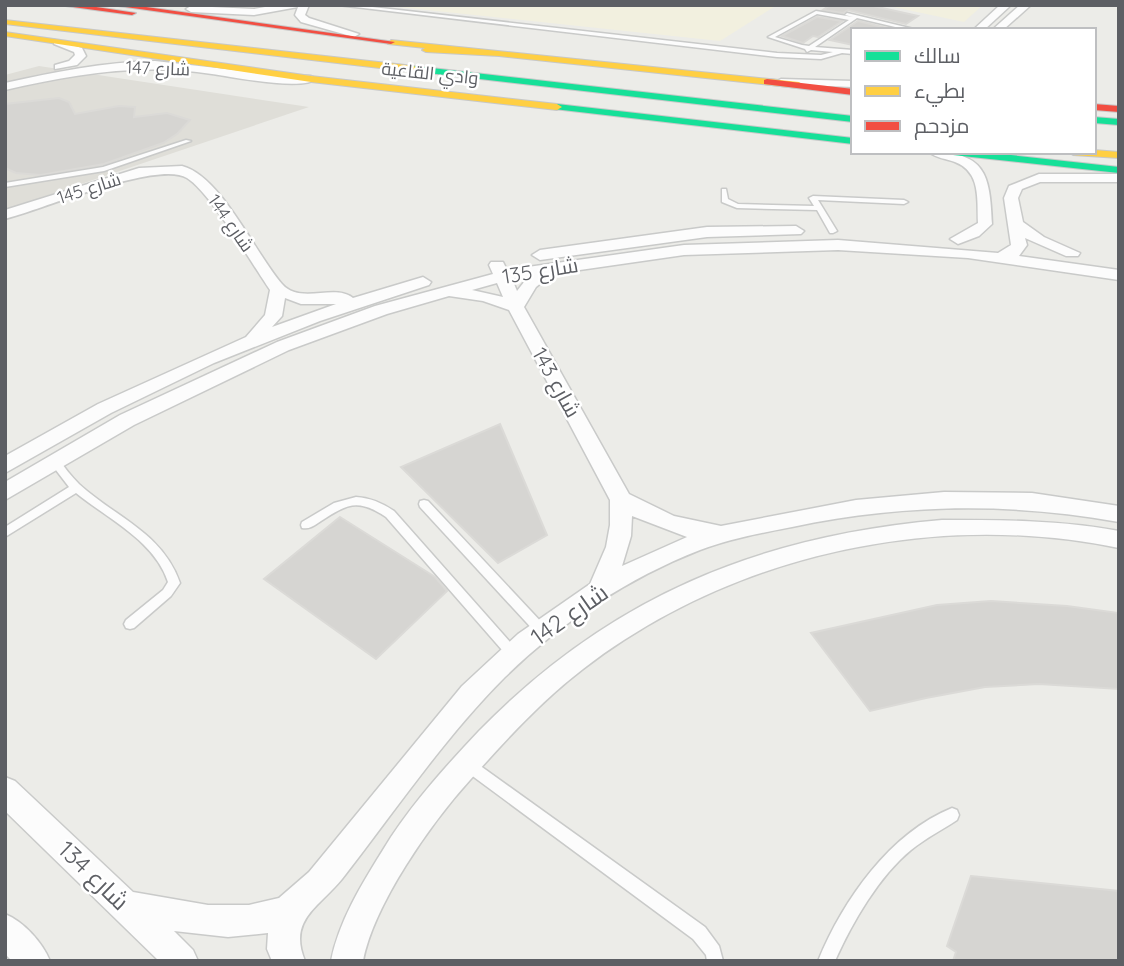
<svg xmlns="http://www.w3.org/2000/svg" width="1124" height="966" font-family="Quicksand,Cairo,sans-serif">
	<rect width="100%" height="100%" fill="#ecece8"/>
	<path fill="#dfded8" d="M39 66 309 107 7 209 5 75Z"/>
	<g fill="#f2f0df">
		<path d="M380 5H777L720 41Z"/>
		<path d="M884 5H983L964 22Z"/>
	</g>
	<g fill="#d6d5d2" stroke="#dbdad7" stroke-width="2">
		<path d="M830 5H869L918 16 906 24 848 10 843 13 823 10Z"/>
		<path d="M817 17 842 21 818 37 813 36 803 43 782 36Z"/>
		<path d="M858 21 895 30H853V45L830 40Z"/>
		<path d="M59 98 69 102 75 114 119 106 135 107 134 117 167 113 190 120 177 134 163 143 104 164 41 175 16 173 5 168V104Z"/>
		<path d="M500 424 547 535 498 563 401 467Z"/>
		<path d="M340 517 435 577 447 591 376 659 264 579Z"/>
		<path d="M991 601 1067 606 1119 613V689L1039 684 985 687 926 698 870 711 811 633 937 605Z"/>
		<path d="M971 876 1119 891V961H953L956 952 947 946Z"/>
	</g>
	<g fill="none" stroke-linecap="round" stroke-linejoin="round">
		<defs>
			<g id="lane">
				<path d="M338 5H355L777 53 821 55 833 52 811 50 807 52 805 49 768 37 816 11 853 17 845 15 847 13 918 30H908L857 18 815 47 853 50V54L842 53 821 59 777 57ZM817 14 849 20 809 46 802 45 775 37Z"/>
				<path d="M186 140 191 141 104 171 5 187V183L103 167Z"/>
				<path d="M722 189H726L728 199 738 204 814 206 809 198 813 196 904 200 908 202 904 204 818 200 837 231 833 233H830L817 210 737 208 722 202Z"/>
				<path d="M54 457 58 458C64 467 71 476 79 484 115 517 163 533 180 583L171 596 134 628 130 629 126 628 124 624 126 620 163 590 168 582C155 541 108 519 76 493L5 537V527L69 487 49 461Z"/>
				<path d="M356 497C371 498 382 503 394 511L517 650 519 654 517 658 513 659 509 658 386 517C356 497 346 505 318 523 312 527 309 529 302 528L301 525 302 522 334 503Z"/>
				<path d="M424 500 428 501 545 626 547 630 545 634 541 635 537 634 420 507 419 504 420 501Z"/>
				<path d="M468 757 705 927 719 946 723 961H707L706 955 693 939 463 769 461 764 463 759Z"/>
				<path d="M952 808 957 810 959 815 957 820C942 830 926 838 911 850 879 876 852 923 835 961H818C843 900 890 833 952 808Z"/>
			</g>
			<g id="street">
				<path d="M276 5H309L305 15 309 18 359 34 354 37 301 22 295 15 298 7 254 15 191 12 186 9 191 6 254 9Z"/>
				<path d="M1000 5 1009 7 984 30H973Z"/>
				<path d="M1020 5H1031L1003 30H992Z"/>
				<path d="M54 40 82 48 86 56 77 65 55 69V65L69 61 75 55 74 52 54 44Z"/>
				<path d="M155 61 277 75 311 76 317 79C301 91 233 77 212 74 140 63 75 74 5 90V83C55 72 104 62 155 61Z"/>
				<path d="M781 79 853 81V87L777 84 775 82Z"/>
				<path d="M929 152C985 152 990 173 992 224L979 236 958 244 950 239 978 223C977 199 981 172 955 162 947 159 936 158 929 152Z"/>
				<path d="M182 166C221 176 255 253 282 284 300 305 335 283 353 298L423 277 431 282 429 285 320 321 214 363 111 413 5 473V456L98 404 246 337 265 315 270 290C252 264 210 192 187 178 158 160 41 210 5 219V210L139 168ZM285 298 301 304H336L272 327 282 316Z"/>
				<path d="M1039 174H1119V182H1040L1022 189 1018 198 1023 222 1044 237 1080 253 1078 256H1066L1025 238 1027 245 1019 256 1119 270V280L968 258 838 250 684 255 552 274 536 287 524 307 629 494 674 516 721 526 856 500 944 492 1032 493 1119 506V522C1009 502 901 504 792 527 761 533 729 539 700 550 628 578 560 623 505 677 444 738 395 811 342 879 318 908 288 920 305 961H272L267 949 268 933 228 937 174 931 193 950 198 961H159L5 811V777L15 781 133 892 208 905H249L279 898 309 872 462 686 518 634 590 584 606 547 610 525V500L509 310 483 301 449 296 387 314 289 350 134 425 5 500V482L120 415 277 342 375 306 493 274 489 265 491 262H503L507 270 684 245 838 240 998 253 1011 245 1004 198 1009 186ZM528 277 517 291 512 279ZM497 283 503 297 472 290ZM632 516 687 537 622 566 631 536Z"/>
				<path d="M796 226 804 231 801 234 707 237 540 260 532 255 540 250 707 227Z"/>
				<path d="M942 520C1001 520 1060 520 1119 531V548C934 510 733 554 583 669 541 701 505 741 470 780 431 823 374 904 363 961H331C340 916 367 876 391 837 417 798 447 765 479 731 609 598 757 536 942 520Z"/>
				<path d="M5 914C24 922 42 942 50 961H12L5 954Z"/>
			</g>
			<g id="fast">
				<path d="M414 66 853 116V122L411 71 410 69Z"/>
				<path d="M557 104 853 138V144L554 109V105Z"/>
				<path d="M1094 117 1119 119V125L1094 123Z"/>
				<path d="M948 152H983L1119 167V173L953 155Z"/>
			</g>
			<g id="slow">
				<path d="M5 20 414 66 418 69 414 72 5 24Z"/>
				<path d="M5 32 311 76 557 104 562 107 557 110 311 82 5 36Z"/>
				<path d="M391 40 799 82 803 85 799 88 499 56 426 52 422 50 425 48 388 44Z"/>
				<path d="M1094 150 1119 152V158L1073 155 1068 152Z"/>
			</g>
			<g id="jam">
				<path d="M58 5H83L136 13 132 15Z"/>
				<path d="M111 5H132L395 42 391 44Z"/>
				<path d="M767 79 853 89V95L764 84V80Z"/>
				<path d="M1094 104 1119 106V112L1094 110Z"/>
			</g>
		</defs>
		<use href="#lane" stroke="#c9cac9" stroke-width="3"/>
		<use href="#street" stroke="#c9cac9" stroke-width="3"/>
		<use href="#fast" stroke="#c7c8c8" stroke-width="2"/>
		<use href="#slow" stroke="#c7c8c8" stroke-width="2"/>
		<use href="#jam" stroke="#c7c8c8" stroke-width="2"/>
		<use href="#lane" fill="#fcfcfc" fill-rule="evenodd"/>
		<use href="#street" fill="#fcfcfc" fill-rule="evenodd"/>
		<use href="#fast" fill="#16e098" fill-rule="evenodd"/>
		<use href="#slow" fill="#ffcf43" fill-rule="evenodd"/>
		<use href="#jam" fill="#f24e42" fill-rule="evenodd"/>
	</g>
	<g text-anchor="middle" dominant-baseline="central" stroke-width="5" stroke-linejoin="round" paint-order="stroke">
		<g font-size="18" fill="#5d5f64" stroke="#fff">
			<text transform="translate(158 68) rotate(2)">شارع 147</text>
			<text transform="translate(430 73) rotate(6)">وادي القاعية</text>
			<text transform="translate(89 188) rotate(-18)">شارع 145</text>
			<text transform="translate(231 223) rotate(55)">شارع 144</text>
		</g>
		<g font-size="21" fill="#5d5f64" stroke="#fff">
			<text transform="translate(540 270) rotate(-9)">شارع 135</text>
			<text transform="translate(557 382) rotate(61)">شارع 143</text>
		</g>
		<g font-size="24" fill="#5d5f64" stroke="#fff">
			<text transform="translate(569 614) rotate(-35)">شارع 142</text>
			<text transform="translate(94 875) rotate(44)">شارع 134</text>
		</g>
	</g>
	<rect width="1124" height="966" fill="none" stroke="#5d5f64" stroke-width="14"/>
	<rect x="851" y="28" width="245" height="126" fill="#ffffff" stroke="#bebfc1" stroke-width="2"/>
	<rect x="865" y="51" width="35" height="10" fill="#16e098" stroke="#bebfc1" stroke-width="2"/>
	<text x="914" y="63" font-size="21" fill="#5d5f64">سالك</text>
	<rect x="865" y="86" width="35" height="10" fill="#ffcf43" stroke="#bebfc1" stroke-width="2"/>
	<text x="914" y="98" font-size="21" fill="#5d5f64">بطيء</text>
	<rect x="865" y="121" width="35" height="10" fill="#f24e42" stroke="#bebfc1" stroke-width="2"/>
	<text x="914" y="133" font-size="21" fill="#5d5f64">مزدحم</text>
</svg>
